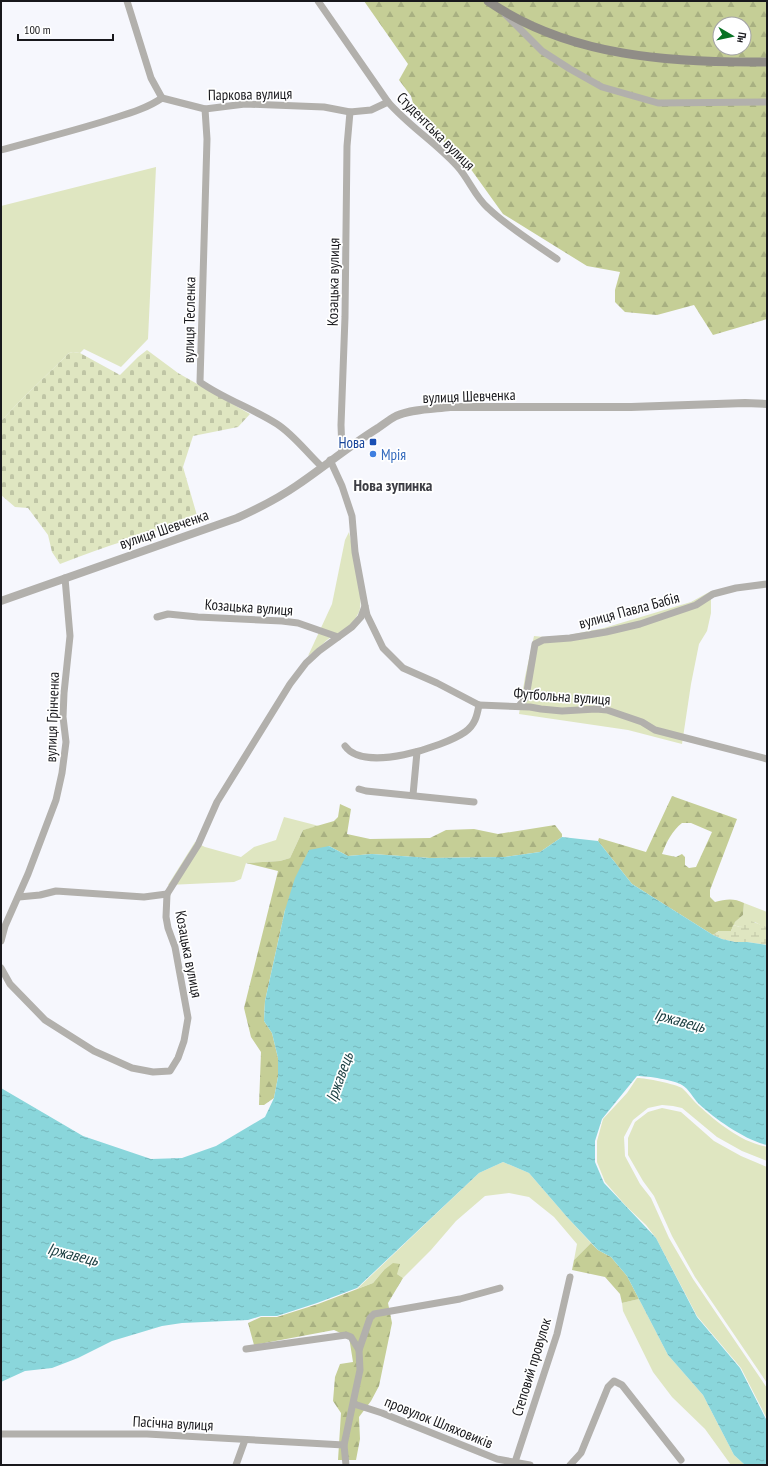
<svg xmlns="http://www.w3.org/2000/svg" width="768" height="1466" font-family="'PT Sans Narrow',sans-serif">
	<defs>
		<pattern id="forest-firs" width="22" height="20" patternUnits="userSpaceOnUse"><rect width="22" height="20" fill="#c5ce96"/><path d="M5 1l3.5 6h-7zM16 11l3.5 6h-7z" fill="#a8b081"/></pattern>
		<pattern id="wetland-marsh" width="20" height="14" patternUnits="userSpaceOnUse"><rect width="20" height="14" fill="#dfe6c1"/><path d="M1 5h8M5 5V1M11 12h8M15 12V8" fill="none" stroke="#bfc5a5"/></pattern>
		<pattern id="cemetery-stones" width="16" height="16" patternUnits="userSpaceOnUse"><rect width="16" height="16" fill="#dfe6c1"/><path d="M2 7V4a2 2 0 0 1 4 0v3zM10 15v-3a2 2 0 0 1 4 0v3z" fill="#bfc5a5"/></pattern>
		<pattern id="water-ripples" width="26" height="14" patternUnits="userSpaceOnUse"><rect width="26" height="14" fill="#8ad6db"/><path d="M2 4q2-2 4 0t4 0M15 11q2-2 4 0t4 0" fill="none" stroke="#76b7bb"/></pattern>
	</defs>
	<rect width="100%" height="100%" fill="#f6f7fd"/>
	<g fill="#dfe6c1">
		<path d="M156 167 148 339 121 367 84 349 80 353 73 352 69 353 20 401 1 421V206Z"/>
		<path d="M349 532C352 546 365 602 359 612 350 630 341 630 327 640 321 646 315 651 308 656L332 604 345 540Z"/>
		<path d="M711 591V613L707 631 699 644 691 684 682 744 628 730 519 714 525 677 534 636 544 637 569 635 604 628 691 602Z"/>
		<path d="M284 817 319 826 303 830 290 858 280 861 246 863 241 879 234 882 168 885 195 842 205 847 241 857 254 847 276 840Z"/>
		<path d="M744 903 767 912V927L762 926 755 922 740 927 733 925 735 922 743 915Z"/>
		<path d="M637 1078C646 1078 675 1084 682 1088 688 1093 693 1101 699 1106 718 1123 741 1142 767 1147V1161L742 1151 717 1137 682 1108 673 1106 662 1105 648 1108 633 1120 624 1137 625 1156 640 1184 651 1198 669 1238 693 1279 767 1388V1419L741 1368 697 1316 656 1238 646 1225 626 1206 605 1182 597 1162V1141L603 1119 627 1093Z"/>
		<path d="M662 1108 681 1112 714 1141 741 1156 767 1167V1383L695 1277 672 1236 654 1196 643 1181 628 1155V1138L635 1122 648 1112Z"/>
		<path d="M503 1162 529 1173 567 1217 591 1243 574 1260 577 1244 554 1217 529 1197 509 1193 485 1196 456 1221 431 1250 403 1278 397 1274 384 1270 373 1283 357 1289 479 1173Z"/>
		<path d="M639 1299 668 1355 703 1395 734 1455 745 1465H731L705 1429 672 1397 653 1372 623 1311 622 1303Z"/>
	</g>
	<g fill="url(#forest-firs)" fill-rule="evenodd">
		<path d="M364 1H767V319L713 335 694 305 657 315 625 312 615 302V290L620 272 587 266 503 214 470 168 416 114 411 96 399 80 408 64ZM720 24H744V48H720Z"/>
		<path d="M672 796 737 819 710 890V897L715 902C726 899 734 898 744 903L743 915 735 922 731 931H719L713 935 632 884 598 841 599 838 646 852ZM682 823H691L712 832 696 867 689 868 685 865V857L682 854 676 857 662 854C667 841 672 831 682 823Z"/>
		<path d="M340 804 351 809 347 834 370 839 430 838 446 830 474 829 498 834 555 825 562 834V837L540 852 505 857 430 858 372 854 348 856 329 846 285 910 265 1001 264 1021 272 1033 278 1058V1077L274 1098 264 1105H259L261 1052 251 1037 244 1008 278 871 246 863 280 861 290 858 303 830 334 821 338 817Z"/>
		<path d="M591 1243 598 1250 611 1257 627 1276 639 1299 622 1303 620 1294 605 1277 572 1270 574 1260Z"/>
		<path d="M393 1263 400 1264 397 1274 403 1278 388 1303 392 1323 379 1386 371 1401 359 1417 360 1439 356 1460H338L341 1413 333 1401 335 1377 340 1364 353 1362 349 1337 334 1330 254 1345 248 1323 261 1317H277L318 1304 373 1283 384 1270Z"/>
	</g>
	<path fill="url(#wetland-marsh)" d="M751 921 767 927V945L747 942H735L722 939 713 935 719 931H731L733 925 740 927Z"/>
	<path fill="url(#cemetery-stones)" d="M147 350 178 373 250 414 238 427 193 436 183 467 198 519C151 532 105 546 60 564L52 552 48 535 28 508 15 507 1 495V421L20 401 69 353 73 352 80 353 120 375 138 357Z"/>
	<path fill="url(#water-ripples)" d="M562 837 598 841 632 884 713 935 722 939 735 942H747L767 945V1145C745 1140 715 1119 699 1104 693 1098 689 1089 682 1085 674 1080 648 1076 637 1076L602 1119 595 1141V1162L604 1183 656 1238 697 1317 740 1368 767 1421V1465H745L734 1455 703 1395 668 1355 627 1276 611 1257 598 1250 567 1217 529 1173 503 1162 479 1173 357 1288 317 1303 277 1316H261L248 1320 182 1323 162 1326 112 1341 78 1358 52 1368 25 1371 1 1382V1088L83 1136 151 1159 182 1158 216 1146 265 1117 274 1098 278 1077V1058L272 1033 264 1021 265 1001 285 910 295 878 309 850 329 846 348 856 372 854 430 858 505 857 540 852Z"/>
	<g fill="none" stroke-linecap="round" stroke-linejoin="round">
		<g stroke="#b2b0ac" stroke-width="7">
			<path d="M127 1 151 78 162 98"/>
			<path d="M318 1 388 102C409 126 436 143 457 166 469 179 475 197 488 208 509 228 534 243 557 259"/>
			<path d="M505 14 542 51 570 69 602 87 658 103 767 102"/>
			<path d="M162 98 205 109 245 104 324 107 350 112 371 110 388 102"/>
			<path d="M205 109 207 139 200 382C224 399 252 408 277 424 294 435 307 453 322 467"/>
			<path d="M1 150C37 140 73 131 108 120 127 114 146 109 162 98"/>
			<path d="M342 451 341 425 345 317 347 146 350 112"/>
			<path d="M365 606 367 615 383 648 403 668 437 683 479 705"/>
			<path d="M157 617 168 614 198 617 282 621 298 623 338 637"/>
			<path d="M519 706 526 697 535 644 543 640 570 638 606 632 640 624 696 605 713 594 736 588 767 584"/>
			<path d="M345 746C364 773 443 747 465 732 475 725 477 716 479 705L530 707 541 709 562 711 596 709 607 710 642 722 655 730 767 759"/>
			<path d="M359 789 366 791 474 802"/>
			<path d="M413 795 417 752"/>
			<path d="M19 897 40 895 56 891 144 897 167 894"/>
			<path d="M1 941 5 926 28 874 56 800 62 773 66 742 63 717 64 693 70 636 65 578"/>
			<path d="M1 968 10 984 45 1020 94 1051 132 1068 153 1072 170 1071 178 1058 184 1041 188 1018 175 947 168 928 166 917 167 894 198 845 217 802 290 684 306 663 319 651 352 627 361 617 365 606 355 552 352 516 342 486 330 460"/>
			<path d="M246 1349 346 1335 351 1337 359 1350"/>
			<path d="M354 1404 382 1413 497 1459 530 1465"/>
			<path d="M1 1434H147L344 1445"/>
			<path d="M236 1465 245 1440"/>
			<path d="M346 1465 344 1445 360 1370 359 1350 370 1318 374 1314 460 1299 500 1288"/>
			<path d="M514 1465 557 1334 570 1277"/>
			<path d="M570 1465 581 1453 608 1387 614 1381 622 1385 681 1460"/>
		</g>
		<path stroke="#b2b0ac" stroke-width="8" d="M1 601 237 518C257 509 277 499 296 486 324 467 349 446 378 428 384 424 390 419 396 416 412 409 433 409 450 407H631L745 403 767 404"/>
		<path stroke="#908d87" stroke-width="9" d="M488 1C569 57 672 63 767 62"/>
	</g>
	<rect fill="#1a4fb4" stroke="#fff" stroke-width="1.5" x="369" y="438" width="8" height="8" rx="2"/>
	<circle fill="#3f7fe0" stroke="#fff" stroke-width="1.5" cx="373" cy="454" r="4"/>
	<g text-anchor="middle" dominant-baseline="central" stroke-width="3.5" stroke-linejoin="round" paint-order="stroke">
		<g font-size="15" fill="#18181c" stroke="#fff">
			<text transform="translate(250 94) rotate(-1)">Паркова вулиця</text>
			<text transform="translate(436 131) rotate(45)">Студентська вулиця</text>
			<text transform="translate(333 282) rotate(-89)">Козацька вулиця</text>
			<text transform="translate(189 320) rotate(-89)">вулиця Тесленка</text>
			<text transform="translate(469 396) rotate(-2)">вулиця Шевченка</text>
			<text transform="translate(164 529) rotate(-19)">вулиця Шевченка</text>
			<text transform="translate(249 607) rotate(4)">Козацька вулиця</text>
			<text transform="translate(629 610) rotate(-15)">вулиця Павла Бабія</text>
			<text transform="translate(562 696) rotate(4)">Футбольна вулиця</text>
			<text transform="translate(52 717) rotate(-88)">вулиця Грінченка</text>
			<text transform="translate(189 954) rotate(79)">Козацька вулиця</text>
			<text transform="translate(531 1367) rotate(-73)">Степовий провулок</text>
			<text transform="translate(439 1422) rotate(22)">провулок Шляховиків</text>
			<text transform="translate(173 1423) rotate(3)">Пасічна вулиця</text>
		</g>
		<g font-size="15" fill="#164399" stroke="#fff" text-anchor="end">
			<text x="365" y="442">Нова</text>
		</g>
		<g font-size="15" fill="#366cbe" stroke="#fff" text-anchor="start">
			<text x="381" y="454">Мрія</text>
		</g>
		<g font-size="16" font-weight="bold" fill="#3c3d44" stroke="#fff">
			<text x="393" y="485">Нова зупинка</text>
		</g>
		<g font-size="16" font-style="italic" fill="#183c3f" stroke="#fff">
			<text transform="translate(680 1020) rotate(15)">Іржавець</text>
			<text transform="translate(339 1077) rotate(-70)">Іржавець</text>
			<text transform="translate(73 1254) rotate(14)">Іржавець</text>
		</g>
	</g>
	<rect width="768" height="1466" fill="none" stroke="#18181c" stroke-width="4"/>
	<g transform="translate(732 36) rotate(99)"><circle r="19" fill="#ffffff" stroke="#a3a3a4"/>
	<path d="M0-3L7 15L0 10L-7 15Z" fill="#087224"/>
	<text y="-6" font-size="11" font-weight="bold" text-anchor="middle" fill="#18181c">Пн</text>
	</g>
	<path d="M18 34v6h95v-6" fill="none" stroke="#18181c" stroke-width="2"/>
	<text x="24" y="34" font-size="12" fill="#18181c" stroke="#ffffff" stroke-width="3" paint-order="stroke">100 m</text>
</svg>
